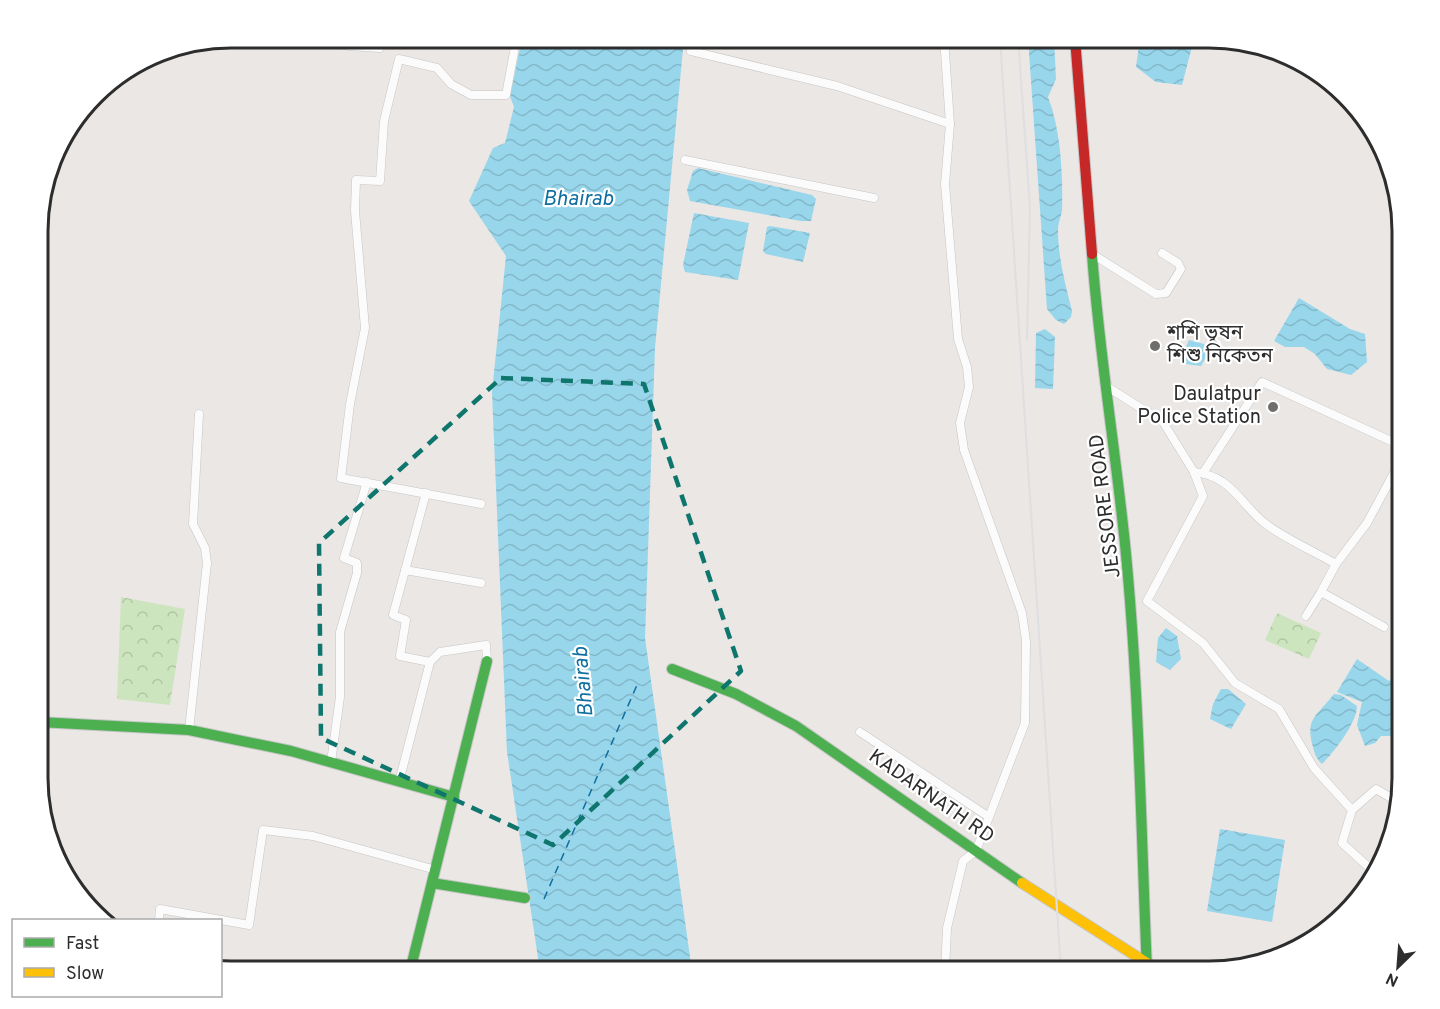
<svg xmlns="http://www.w3.org/2000/svg" width="1440" height="1009" font-family="Overpass,'Noto Sans Bengali',sans-serif">
	<defs>
		<pattern id="park-crowns" width="20" height="18" patternUnits="userSpaceOnUse" patternTransform="scale(1.5)"><rect width="20" height="18" fill="#cde5be"/><path d="M2 6a3 3 0 1 1 6 0M12 15a3 3 0 1 1 6 0" fill="none" stroke="#b0c5a4"/></pattern>
		<pattern id="water-waves" width="16" height="10" patternUnits="userSpaceOnUse" patternTransform="scale(1.5)"><rect width="16" height="10" fill="#98d6eb"/><path d="M0 5q4-4 8 0t8 0" fill="none" stroke="#83b8ca"/></pattern>
	</defs>
	<rect width="100%" height="100%" fill="#eae7e4"/>
	<g fill="url(#park-crowns)">
		<path d="M121 597 185 609 170 705 117 699Z"/>
		<path d="M1277 613 1321 633 1309 659 1265 640Z"/>
	</g>
	<g fill="url(#water-waves)">
		<path d="M522 38H684L655 348 645 638 692 971H540L507 752 492 392 506 256 469 201 493 148 505 143 514 107 510 96Z"/>
		<path d="M1028 38H1054L1056 79 1048 97C1061 130 1063 175 1062 211 1061 217 1058 223 1058 229 1058 258 1065 283 1072 311L1071 317 1064 324 1056 320 1047 309Z"/>
		<path d="M1140 38 1194 39 1182 85 1156 82 1136 67Z"/>
		<path d="M698 168 812 195 816 199 811 221H801L690 201 687 190 693 171Z"/>
		<path d="M694 213 749 223 738 280 685 272 683 265Z"/>
		<path d="M770 226 810 233 803 262 766 254 763 251 767 227Z"/>
		<path d="M1299 298 1350 329 1365 334 1367 362 1351 375 1327 369 1315 354 1304 347H1285L1274 341Z"/>
		<path d="M1045 329 1055 337 1053 389 1035 388 1036 333Z"/>
		<path d="M1189 340 1204 344 1210 350 1201 366 1186 364 1182 356Z"/>
		<path d="M1166 628 1177 636 1181 659 1170 670 1156 662 1158 638Z"/>
		<path d="M1357 659 1389 681 1396 673 1402 677V732L1391 736H1381L1375 743 1365 746 1357 725 1362 702 1337 692Z"/>
		<path d="M1221 689H1228L1246 704 1231 729 1210 719 1213 704Z"/>
		<path d="M1334 694 1341 695 1357 706C1357 723 1334 752 1322 764 1316 758 1315 755 1313 747 1305 718 1316 717 1334 694Z"/>
		<path d="M1220 829 1285 840 1272 922 1207 911Z"/>
	</g>
	<g fill="none" stroke-linecap="round" stroke-linejoin="round">
		<path stroke="#0f6fa0" stroke-width="1.5" stroke-dasharray="8 6" stroke-linecap="butt" d="M544 899 637 685"/>
		<defs>
			<g id="street">
				<path d="M315 38 349 46 380 48 384 38"/>
				<path d="M944 38 950 124 945 184 958 339 967 367 969 387 960 423 964 450 1022 613 1026 641 1025 723 976 851 963 861 947 928 945 971"/>
				<path d="M691 51 837 86 950 124"/>
				<path d="M685 160 874 198"/>
				<path d="M1097 257 1156 294 1166 293 1181 269 1178 263 1162 253"/>
				<path d="M1109 388 1163 422 1194 472 1203 496 1147 601 1203 643 1235 683 1279 709 1314 768 1352 810 1342 843 1375 873"/>
				<path d="M1194 472C1233 476 1240 505 1267 525 1288 540 1313 551 1336 564L1321 592 1384 627"/>
				<path d="M1203 473 1262 382 1402 446"/>
				<path d="M481 504 341 478 350 404 365 328 355 211 356 180 380 181 384 121 399 59 437 68 451 84 471 95H506L514 52"/>
				<path d="M1336 564 1367 523 1402 458"/>
				<path d="M405 570 481 583"/>
				<path d="M1306 616 1321 592"/>
				<path d="M430 662 440 652 486 645 487 661"/>
				<path d="M189 730 207 563 205 548 193 524 199 414"/>
				<path d="M860 732 989 817"/>
				<path d="M331 762 340 697V632L357 573V563L344 558 367 482"/>
				<path d="M399 782 430 662 400 656 406 620 393 615 426 493"/>
				<path d="M1352 810 1376 789 1400 803"/>
				<path d="M159 920 160 909 249 925 263 830 313 836 436 870"/>
				<path d="M1150 965 1159 971"/>
			</g>
			<g id="fast">
				<path d="M1092 254C1099 351 1115 447 1125 544 1139 685 1141 829 1147 971"/>
				<path d="M672 669 736 694 796 726 1022 883"/>
				<path d="M39 722 189 730 291 751 454 797"/>
				<path d="M432 883 525 898"/>
				<path d="M410 971 487 661"/>
			</g>
			<path id="slow" d="M1022 883 1150 965"/>
			<path id="jam" d="M1075 38 1092 254"/>
		</defs>
		<use href="#street" stroke="#c6c6c6" stroke-width="9"/>
		<use href="#fast" stroke="#c6c6c6" stroke-width="12"/>
		<use href="#slow" stroke="#c6c6c6" stroke-width="12"/>
		<use href="#jam" stroke="#c6c6c6" stroke-width="12"/>
		<use href="#street" stroke="#fcfbfb" stroke-width="8"/>
		<use href="#fast" stroke="#4caf50" stroke-width="10"/>
		<use href="#slow" stroke="#ffc107" stroke-width="10"/>
		<use href="#jam" stroke="#c62828" stroke-width="10"/>
		<g stroke="#dfdee0" stroke-width="2">
			<path d="M1000 38 1061 971"/>
			<path d="M1018 38 1030 207 1027 339"/>
		</g>
	</g>
	<path fill="none" stroke="#0f766e" stroke-width="4.5" stroke-dasharray="12 8" stroke-linejoin="round" d="M501 378 644 384 741 671 553 845 321 738 319 543Z"/>
	<g fill="#6f6e6d" stroke="#fff" stroke-width="2">
		<circle cx="1155" cy="346" r="6"/>
		<circle cx="1273" cy="407" r="6"/>
	</g>
	<g text-anchor="middle" dominant-baseline="central" stroke-width="4.5" stroke-linejoin="round" paint-order="stroke">
		<g font-size="20" fill="#2d2d2d" stroke="#fff" text-anchor="start">
			<text x="1167" y="334">শশি ভূষন<tspan x="1167" dy="23">শিশু নিকেতন</tspan></text>
			<text x="1261" y="395" text-anchor="end">Daulatpur<tspan x="1261" dy="23">Police Station</tspan></text>
		</g>
		<g font-size="20" fill="#2d2d2d" stroke="#fff">
			<text transform="translate(1106 506) rotate(-97)">JESSORE ROAD</text>
			<text transform="translate(931 797) rotate(35)">KADARNATH RD</text>
		</g>
		<g font-size="21" font-style="italic" fill="#0f6fa0" stroke="#fff">
			<text x="578" y="199">Bhairab</text>
			<text transform="translate(584 682) rotate(-95)">Bhairab</text>
		</g>
	</g>
	<path d="M0 0H1440V1009H0ZM231 48H1209A183 183 0 0 1 1392 231V778A183 183 0 0 1 1209 961H231A183 183 0 0 1 48 778V231A183 183 0 0 1 231 48Z" fill="#fff" fill-rule="evenodd"/>
	<path fill="none" stroke="#2d2d2d" stroke-width="3" d="M231 48H1209A183 183 0 0 1 1392 231V778A183 183 0 0 1 1209 961H231A183 183 0 0 1 48 778V231A183 183 0 0 1 231 48Z"/>
	<rect x="12" y="919" width="210" height="78" fill="#ffffff" stroke="#ababab" stroke-width="1.5"/>
	<rect x="24" y="938" width="30" height="9" fill="#4caf50" stroke="#ababab" stroke-width="1.5"/>
	<text x="66" y="949" font-size="18" fill="#2d2d2d">Fast</text>
	<rect x="24" y="968" width="30" height="9" fill="#ffc107" stroke="#ababab" stroke-width="1.5"/>
	<text x="66" y="979" font-size="18" fill="#2d2d2d">Slow</text>
	<g transform="translate(1398 967) rotate(205)" stroke="#ffffff" stroke-width="4.5" paint-order="stroke">
	<path d="M0-4.5L10 22L0 15L-10 22Z" fill="#2d2d2d"/>
	<text y="-9" font-size="16" font-weight="bold" text-anchor="middle" fill="#2d2d2d">N</text>
	</g>
</svg>
